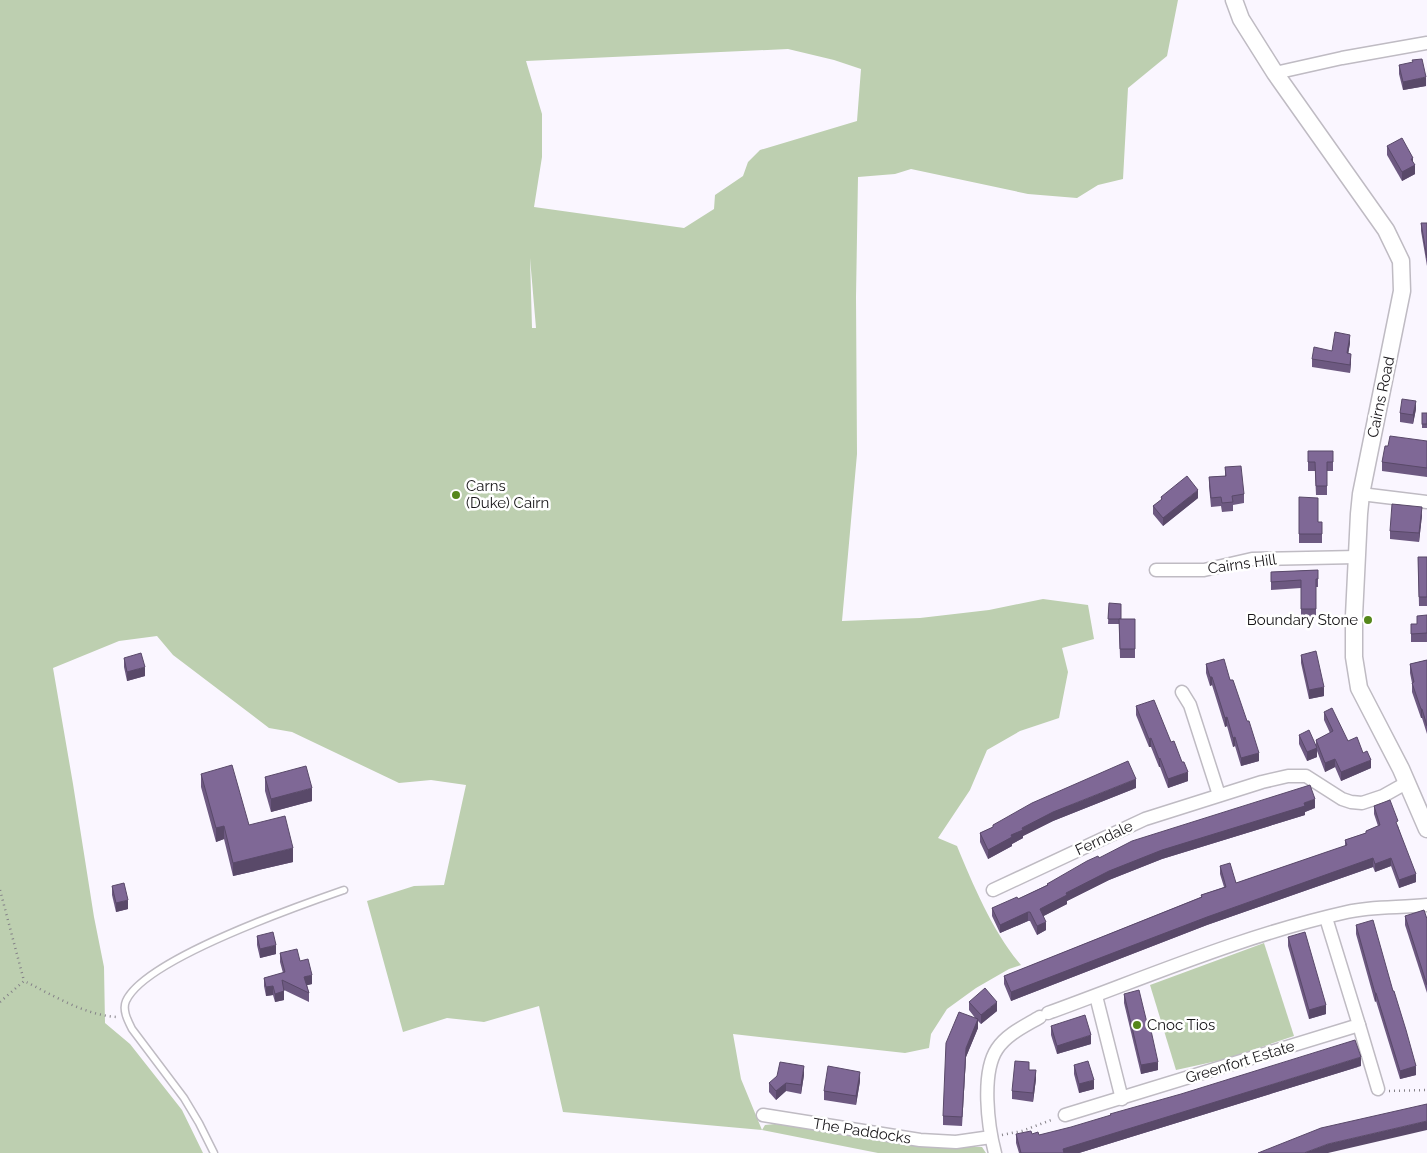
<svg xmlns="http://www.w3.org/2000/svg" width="1427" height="1153" font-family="Raleway,sans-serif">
	<rect width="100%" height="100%" fill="#faf6ff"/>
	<g fill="#bdcfb0" fill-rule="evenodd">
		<path d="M0 0H1178L1167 56 1128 88 1123 179 1098 185 1077 198 1028 194 911 169 895 174 858 177 856 297 857 454 842 621 920 618 989 610 1043 599 1088 605 1094 639 1062 648 1068 672 1059 718 1020 731 987 750 970 790 938 838 957 846C973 885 994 934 1021 965L1009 969 976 988 947 1009 931 1034 929 1048 905 1053 733 1034 741 1079 762 1130 765 1125 775 1124 921 1146 982 1147 986 1153H878L762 1130 563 1112 539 1006 484 1022 447 1018 403 1032 367 901 414 886 444 885 466 785 431 780 399 783 292 732 269 728 173 655 157 636 119 641 53 668 73 784 94 917 104 967 105 1023 130 1044 182 1110 203 1153H0ZM788 49 834 60 861 69 857 121 760 150 748 162 743 176 715 195 714 209 684 228 534 207 542 157V114L526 61ZM530 258 536 328H532Z"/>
		<path d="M1264 943 1294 1036 1226 1059 1176 1070 1150 985Z"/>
	</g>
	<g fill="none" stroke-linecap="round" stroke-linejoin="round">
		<defs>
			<path id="service" d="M214 1153 199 1123 184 1098 132 1029C128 1021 122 1010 126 1001 145 959 298 906 344 890"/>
			<g id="minor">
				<path d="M1275 73 1342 58 1427 43"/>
				<path d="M1361 494 1427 502"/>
				<path d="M1156 570H1204L1252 559 1357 557"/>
				<path d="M1182 692 1190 705 1219 795"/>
				<path d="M993 890 1145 819 1262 782 1288 776H1306L1342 799 1351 802 1362 803 1383 796 1408 782"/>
				<path d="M1096 996 1122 1099"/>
				<path d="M1048 1013C1147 977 1244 935 1347 912 1373 906 1401 908 1427 905"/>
				<path d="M1359 1025 1378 1089"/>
				<path d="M763 1115 920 1140 956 1142 991 1137"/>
				<path d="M1065 1115 1359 1025 1326 918"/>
				<path d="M995 1153C988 1127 981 1073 997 1049 1007 1034 1025 1026 1040 1017"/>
			</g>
			<path id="tertiary" d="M1234 0 1241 19 1275 73 1386 230 1401 261 1402 291 1361 494 1359 514 1354 616V657L1359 688 1401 769 1427 829"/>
		</defs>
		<use href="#service" stroke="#bfbbc3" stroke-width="9"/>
		<use href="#minor" stroke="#bfbbc3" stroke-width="15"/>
		<use href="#tertiary" stroke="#bfbbc3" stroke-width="19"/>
		<g stroke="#858288" stroke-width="2.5" stroke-dasharray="1 4" stroke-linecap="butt">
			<path d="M0 890 24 981"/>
			<path d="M0 1002 24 981C53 995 84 1015 117 1017"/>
			<path d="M1389 1091 1427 1090"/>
			<path d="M1002 1135 1022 1131 1054 1119"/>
		</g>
		<use href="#service" stroke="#fff" stroke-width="6"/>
		<use href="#minor" stroke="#fff" stroke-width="12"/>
		<use href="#tertiary" stroke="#fff" stroke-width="16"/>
	</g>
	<g fill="#6d5981">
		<path d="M1399 65 1426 86 1403 90 1399 74Z"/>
		<path d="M1387 146 1413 162 1415 174 1402 181 1387 155Z"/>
		<path d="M1421 223H1427V266L1421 231Z"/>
		<path d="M1350 343 1348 354 1351 362 1350 373 1312 367V359Z"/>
		<path d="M1416 409 1413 424 1400 422V413Z"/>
		<rect x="1422" y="413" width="5" height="15"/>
		<path d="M1427 441V477L1382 471V462L1388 446Z"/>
		<path d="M1308 451H1333V471H1327V495H1316L1315 471H1308Z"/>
		<path d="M1225 467 1244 494V503L1233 505V511L1222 512 1221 506 1211 507 1209 486V477L1225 476Z"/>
		<path d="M1161 497 1198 498 1163 526 1153 514V506L1161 500Z"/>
		<path d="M1299 497 1318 522H1322V543H1299Z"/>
		<path d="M1422 515 1419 542 1390 539V531Z"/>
		<path d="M1418 557H1427V606H1419Z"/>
		<path d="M1318 570V587H1316V617H1301V588L1271 590V572Z"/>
		<path d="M1109 603 1121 619H1135V658H1120L1119 624H1108Z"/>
		<path d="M1427 615V642H1411V624H1417Z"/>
		<path d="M1301 655 1324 696 1309 699 1301 663Z"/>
		<path d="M124 658 145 676 127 681 124 667Z"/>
		<path d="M1427 660V734L1422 718H1421L1412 692V683L1410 673V664Z"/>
		<path d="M1206 664 1230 680 1259 761 1241 766 1235 746 1233 747 1227 726 1225 727 1212 685 1210 686 1206 673Z"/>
		<path d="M1136 706 1188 781 1168 788 1160 767H1159L1151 747H1149L1136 715Z"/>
		<path d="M1324 712 1348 741 1363 753 1371 768 1341 781 1335 767 1325 772 1317 751V757L1307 761 1299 744V735L1316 745V740L1330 733 1324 720Z"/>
		<path d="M201 774 249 825 293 862 233 876 224 839 216 842 201 787Z"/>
		<path d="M265 777 312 801 271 812 265 791Z"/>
		<path d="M1136 788 1053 821 1023 836V838L1012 844V846L988 859 980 842V833L993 827V825Z"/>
		<path d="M1374 806 1398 826 1416 882 1399 888 1391 866 1375 872 1373 867 1207 925 1011 1001 1004 984V976L1201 897V895L1224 887 1220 874V866L1236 883 1345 846V840L1366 833V831L1378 826 1374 814Z"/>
		<path d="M1315 808 1305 812V815L1162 859 1109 880 1067 901V904L1043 916 1046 930 1037 935 1030 921H1028L1000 933 992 916V908L1018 899 1047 885V884L1099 858Z"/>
		<path d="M112 886 128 909 116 912 112 895Z"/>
		<path d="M1405 916 1427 919V993L1405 925Z"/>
		<path d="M1356 925 1393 991 1416 1075 1400 1079 1376 1001 1375 1002 1356 934Z"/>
		<path d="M257 936 276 954 260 958 257 945Z"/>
		<path d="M1288 937 1326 1014 1309 1019 1288 946Z"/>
		<path d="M280 953 300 961 312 984 307 985 309 993V1002L284 990V1000L275 1002 273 995 266 996 264 986V978L283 973 280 962Z"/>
		<path d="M1124 994 1158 1070 1141 1074 1124 1003Z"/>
		<path d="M969 1002 997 1011 981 1024 978 1021V1028L966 1057 962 1126 943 1125V1116L976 1019 969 1010Z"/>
		<path d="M1051 1026 1091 1044 1057 1054 1051 1035Z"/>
		<path d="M1074 1065 1094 1089 1079 1093 1074 1074Z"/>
		<path d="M1361 1066 1079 1153H1019L1016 1143V1134H1032L1039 1135Z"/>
		<path d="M1029 1070 1036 1079 1033 1102 1012 1099V1091Z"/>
		<path d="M804 1075 801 1094 786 1091 776 1100 769 1092V1083Z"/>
		<path d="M860 1081 856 1105 824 1100V1091Z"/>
	</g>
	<g fill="#594969">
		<path d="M1426 77V86L1403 90V82Z"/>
		<path d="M1413 158V166L1415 165V174L1402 181V172L1411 159Z"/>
		<path d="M1350 335V343L1347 361V353Z"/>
		<path d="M1351 354V362L1350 373V365Z"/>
		<path d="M1416 401V409L1413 424V415Z"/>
		<path d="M1198 490V498L1163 526V518Z"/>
		<path d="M1422 507V515L1419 542V533Z"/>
		<path d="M145 667V676L127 681V672Z"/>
		<path d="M1210 677H1212V685L1210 686Z"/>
		<path d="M1324 687V696L1309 699V690Z"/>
		<rect x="1421" y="709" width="1" height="9"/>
		<path d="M1227 717V726L1225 727V718Z"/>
		<path d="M1235 737V746L1233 747V738Z"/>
		<path d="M1151 738V747H1149V739Z"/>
		<path d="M1317 748V757L1307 761V752Z"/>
		<path d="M1259 753V761L1241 766V758Z"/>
		<path d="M1160 758V767H1159V759Z"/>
		<path d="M1335 759V767L1325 772V763Z"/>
		<path d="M1371 760V768L1341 781V772Z"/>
		<path d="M1188 772V781L1168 788V779Z"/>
		<path d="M1136 779V788L1053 821 1023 836V838L1012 844V846L988 859V850L1022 828 1053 812Z"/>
		<path d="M312 788V801L271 812V799Z"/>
		<path d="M1315 799V808L1305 812V815L1162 859 1109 880 1067 901V904L1040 918V909L1066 893 1109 871 1162 850Z"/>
		<path d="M224 826V839L216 842V828Z"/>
		<path d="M293 848V862L233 876V863Z"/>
		<path d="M1373 858V867L1207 925 1011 1001V992L1207 917Z"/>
		<path d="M1391 858V866L1375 872V864Z"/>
		<path d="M1416 874V882L1399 888V880Z"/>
		<path d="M128 900V909L116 912V903Z"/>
		<path d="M1028 912V921L1000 933V925Z"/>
		<path d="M1046 922V930L1037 935V926Z"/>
		<path d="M276 945V954L260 958V949Z"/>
		<path d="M312 975V984L304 986V977Z"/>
		<path d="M273 986V995L266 996V987Z"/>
		<path d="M284 991V1000L275 1002V994Z"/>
		<path d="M1375 993H1376V1001L1375 1002Z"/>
		<path d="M997 1002V1011L981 1024V1015Z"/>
		<path d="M1326 1005V1014L1309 1019V1010Z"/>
		<path d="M978 1019V1028L966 1057 962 1126 966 1048Z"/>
		<path d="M1091 1035V1044L1057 1054V1046Z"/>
		<path d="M1361 1057V1066L1079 1153H1063V1149Z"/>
		<path d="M1158 1062V1070L1141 1074V1065Z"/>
		<path d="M804 1066V1075L801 1094V1085Z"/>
		<path d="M1416 1066V1075L1400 1079V1071Z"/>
		<path d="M1036 1070V1079L1033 1102V1093Z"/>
		<path d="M860 1072V1081L856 1105V1096Z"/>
		<path d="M1094 1080V1089L1079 1093V1084Z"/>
		<path d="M786 1083V1091L776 1100V1091Z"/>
		<path d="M1427 1121V1130L1328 1153H1304L1328 1144Z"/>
	</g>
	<g fill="#7f6896" stroke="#594969">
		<path d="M1422 59 1426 77 1403 82 1399 65 1413 62 1412 60Z"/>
		<path d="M1402 138 1413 158 1411 159 1415 165 1402 172 1387 146Z"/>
		<path d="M1421 223H1427V258Z"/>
		<path d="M1335 332 1350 335 1347 353 1351 354 1350 365 1312 359 1314 347 1332 351Z"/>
		<path d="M1402 399 1416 401 1413 415 1400 413Z"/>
		<rect x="1422" y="413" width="5" height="11"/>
		<path d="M1390 436 1427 441V468L1382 462 1385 446H1388Z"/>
		<path d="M1308 451H1333V462H1327V486H1316L1315 462H1308Z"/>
		<path d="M1241 466 1244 494 1232 496 1233 502 1222 503 1221 497 1211 498 1209 477 1226 476 1225 467Z"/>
		<path d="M1187 476 1198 490 1163 518 1153 506 1162 499 1161 497Z"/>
		<path d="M1299 497 1318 498V522H1322V534H1299Z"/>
		<path d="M1392 504 1422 507 1419 533 1390 531Z"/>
		<path d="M1418 557H1427V597H1419Z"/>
		<path d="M1318 570V579H1316V609H1301V580L1271 582V572Z"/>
		<path d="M1109 603 1121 604V619H1108Z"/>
		<path d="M1427 615V633L1411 634V624H1417V616Z"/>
		<path d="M1119 619H1135V649H1120Z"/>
		<path d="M1316 651 1324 687 1309 690 1301 655Z"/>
		<path d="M141 653 145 667 127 672 124 658Z"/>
		<path d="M1224 659 1230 680H1233L1247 721H1249L1259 753 1241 758 1235 737 1233 738 1227 717 1225 718 1212 677H1210L1206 664Z"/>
		<path d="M1427 660V726L1422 709H1421L1412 683 1414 682 1410 664Z"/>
		<path d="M1154 700 1171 742 1174 741 1182 762H1184L1188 772 1168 779 1160 758 1159 759 1151 738 1149 739 1136 706Z"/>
		<path d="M1332 708 1348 741 1357 737 1363 753 1367 751 1371 760 1341 772 1335 759 1325 763 1316 740 1333 731 1324 712Z"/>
		<path d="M1309 730 1317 748 1307 752 1299 735Z"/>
		<path d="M1128 761 1136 779 1053 812 1022 828 1023 830 1011 835 1012 837 988 850 980 833 993 827V825L1032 803Z"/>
		<path d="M232 765 249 825 285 816 293 848 233 863 224 826 216 828 201 774Z"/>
		<path d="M306 766 312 788 271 799 265 777Z"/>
		<path d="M1310 785 1315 799 1304 803 1305 806 1162 850 1109 871 1066 893 1067 895 1040 909 1046 922 1037 926 1030 912H1028L1000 925 992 908 1017 897 1018 899 1048 885 1047 884 1087 861 1098 856 1099 858 1132 841Z"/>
		<path d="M1390 800 1398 821 1396 822 1416 874 1399 880 1391 858 1375 864 1373 858 1207 917 1011 992 1004 976 1202 897 1201 895 1226 887 1220 866 1230 863 1236 883 1347 845 1345 840 1366 833V831L1380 825 1374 806Z"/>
		<path d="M124 883 128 900 116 903 112 886Z"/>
		<path d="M1424 910 1427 919V985L1405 916Z"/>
		<path d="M1373 920 1393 991H1394L1406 1030 1416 1066 1400 1071 1376 993H1375L1356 925Z"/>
		<path d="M273 932 276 945 260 949 257 936Z"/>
		<path d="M1305 932 1326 1005 1309 1010 1288 937Z"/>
		<path d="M297 949 300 961 308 959 312 975 304 977 309 993 282 980 284 991 275 994 273 986 266 987 264 978 285 972 280 953Z"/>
		<path d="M985 988 997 1002 981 1015 969 1002Z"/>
		<path d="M1139 990 1148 1027 1150 1026 1158 1062 1141 1065 1124 994Z"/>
		<path d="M959 1012 978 1019 966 1048 962 1117 943 1116 946 1043Z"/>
		<path d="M1085 1015 1091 1035 1057 1046 1051 1026Z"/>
		<path d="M1355 1040 1361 1057 1063 1149 1064 1153H1021L1016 1134 1031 1131 1032 1134 1038 1132 1039 1135 1071 1127 1111 1115 1110 1114 1181 1094Z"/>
		<path d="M1015 1061 1029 1062V1070H1036L1033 1093 1012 1091Z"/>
		<path d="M1088 1061 1094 1080 1079 1084 1074 1065Z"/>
		<path d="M780 1062 804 1066 801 1085 786 1083 776 1091 769 1083 777 1076Z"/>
		<path d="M828 1066 860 1072 856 1096 824 1091Z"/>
		<path d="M1427 1104V1121L1328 1144 1304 1153H1258L1321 1128Z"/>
	</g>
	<g fill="#55871b" stroke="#fff" stroke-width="2">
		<circle cx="456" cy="495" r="5"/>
		<circle cx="1368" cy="620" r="5"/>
		<circle cx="1137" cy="1025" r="5"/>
	</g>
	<g text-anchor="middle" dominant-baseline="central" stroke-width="5" stroke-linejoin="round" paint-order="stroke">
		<g font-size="15" fill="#171518" stroke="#fff">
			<text transform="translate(1381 397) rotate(-78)">Cairns Road</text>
			<text transform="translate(1242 564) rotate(-8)">Cairns Hill</text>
			<text transform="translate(1104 838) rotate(-25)">Ferndale</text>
			<text transform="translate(1240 1062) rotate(-17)">Greenfort Estate</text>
			<text transform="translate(862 1131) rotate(9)">The Paddocks</text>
		</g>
		<g font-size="15" fill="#171518" stroke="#fff" text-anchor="start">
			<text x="466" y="486">Carns<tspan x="466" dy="17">(Duke) Cairn</tspan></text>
			<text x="1358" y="620" text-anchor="end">Boundary Stone</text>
			<text x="1147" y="1025">Cnoc Tios</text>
		</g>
	</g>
</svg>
